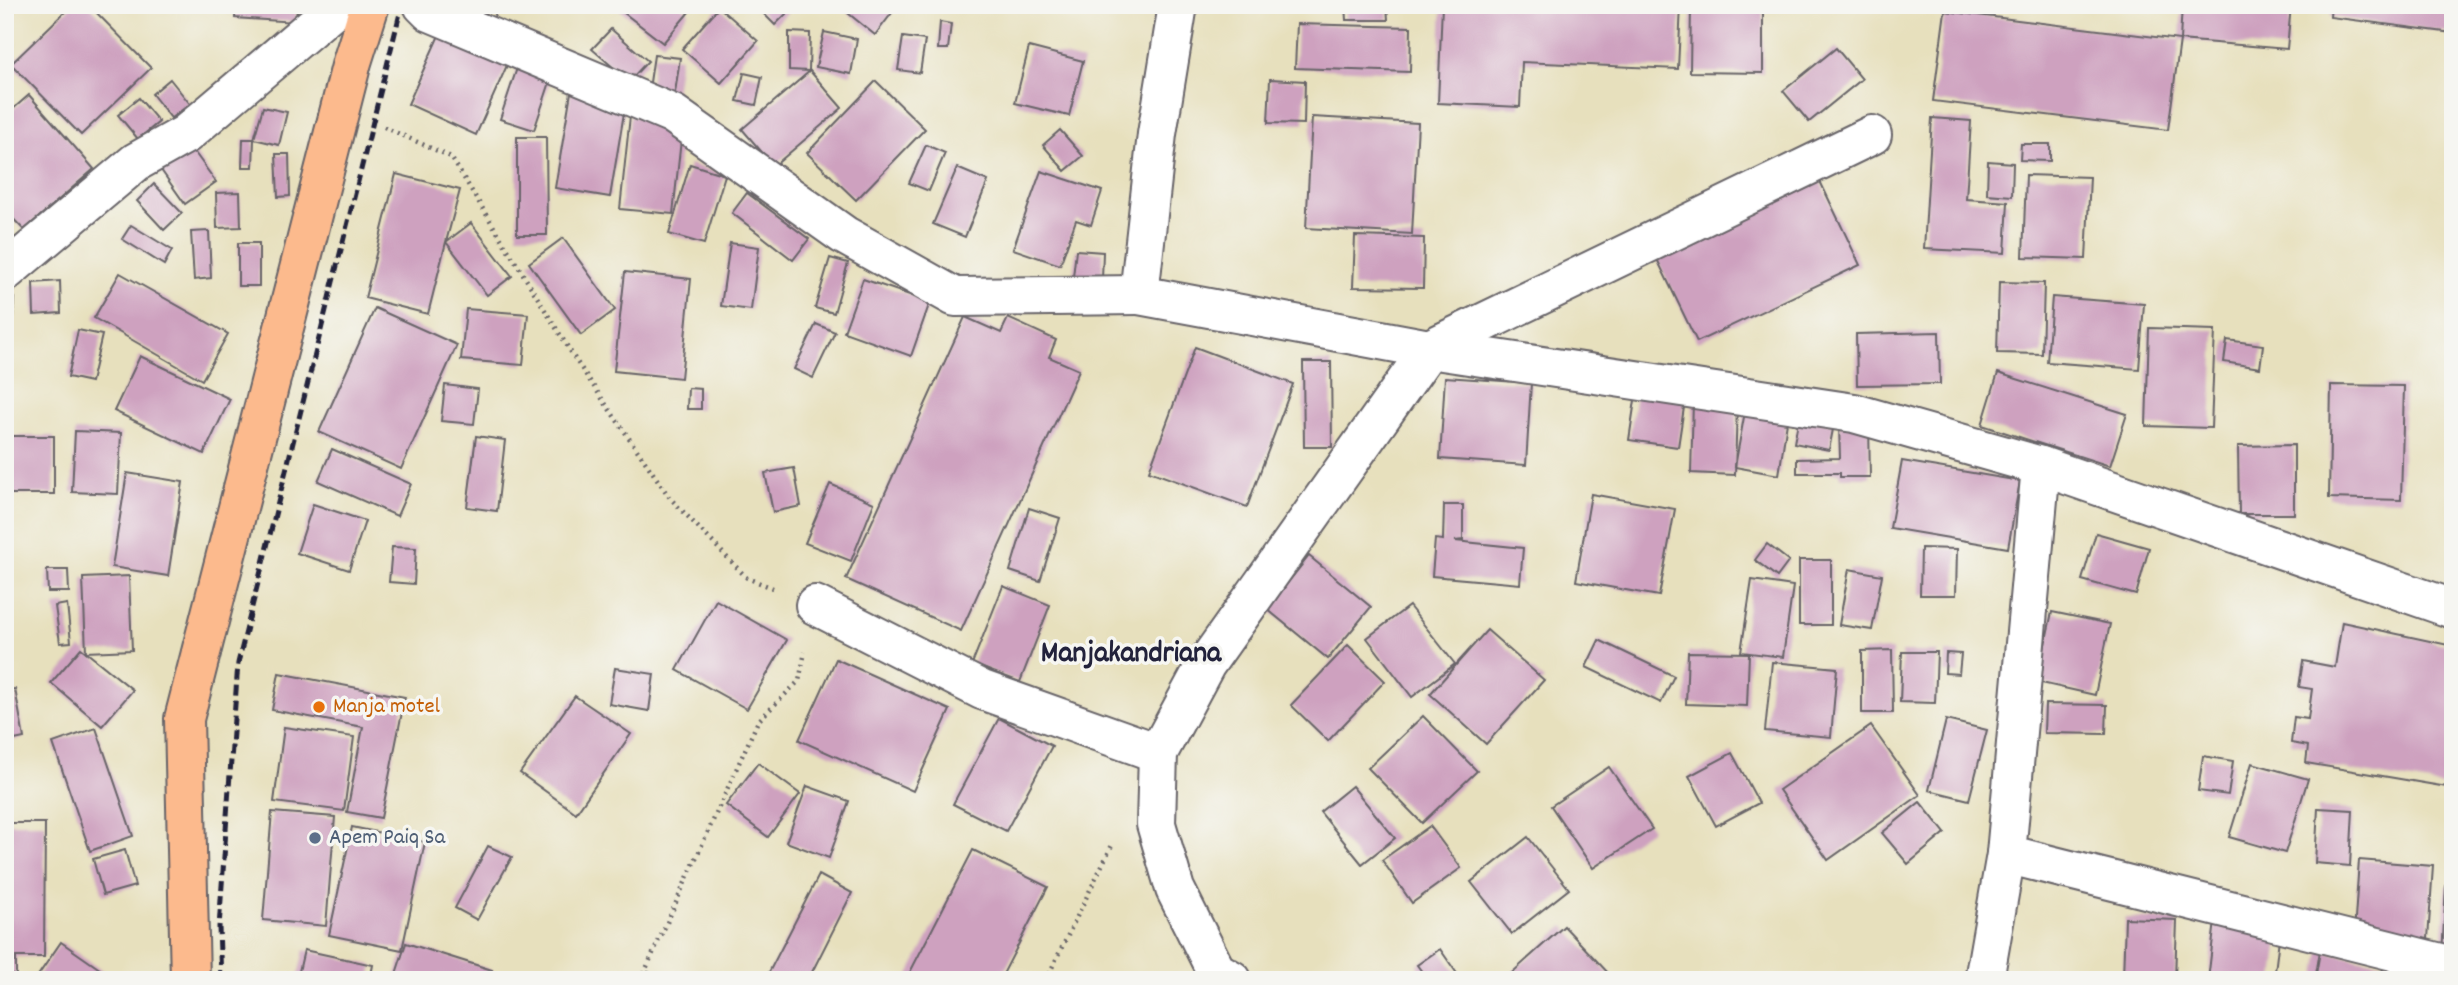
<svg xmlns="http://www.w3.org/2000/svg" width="2458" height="985" font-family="Dekko,sans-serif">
	<rect width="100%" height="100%" fill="#f6f6f2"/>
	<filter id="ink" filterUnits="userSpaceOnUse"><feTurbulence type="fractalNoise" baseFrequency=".0143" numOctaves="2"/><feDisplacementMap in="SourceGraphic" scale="14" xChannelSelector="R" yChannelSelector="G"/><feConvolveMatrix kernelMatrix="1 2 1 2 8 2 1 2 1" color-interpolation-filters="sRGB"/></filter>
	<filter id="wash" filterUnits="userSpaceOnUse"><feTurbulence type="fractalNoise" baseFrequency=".00686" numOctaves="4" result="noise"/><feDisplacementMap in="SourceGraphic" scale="28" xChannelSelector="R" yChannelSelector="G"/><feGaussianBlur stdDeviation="1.57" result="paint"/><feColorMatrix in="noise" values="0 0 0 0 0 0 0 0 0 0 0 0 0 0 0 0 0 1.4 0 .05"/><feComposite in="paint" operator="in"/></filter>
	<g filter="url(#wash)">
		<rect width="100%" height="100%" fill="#e7e0bd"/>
		<g id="blocks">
			<g fill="#cea1bf">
				<path d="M72 5H89L151 68 81 135 11 64Z"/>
				<path d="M236 5H297L296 22 235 18Z"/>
				<path d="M474 5H501L493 18Z"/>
				<path d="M622 5H681L689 12 663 43 619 9Z"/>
				<path d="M755 5H795L775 25Z"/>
				<path d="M838 5H898L875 35Z"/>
				<path d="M1345 5H1387L1388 20H1346Z"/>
				<path d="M1442 5H1681L1678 69 1522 62 1520 107 1438 103Z"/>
				<path d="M1691 5H1763V73L1690 72Z"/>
				<path d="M2182 5H2291L2287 49 2180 40Z"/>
				<path d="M2331 5H2453V33L2330 17Z"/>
				<path d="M719 7 758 41 721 83 682 49Z"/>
				<path d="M1945 11 2180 40 2168 130 1933 101Z"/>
				<path d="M940 22 951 24 948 49H938Z"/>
				<path d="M1297 24 1411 27 1410 72 1295 68Z"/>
				<path d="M611 29 648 61 629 81 592 49Z"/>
				<path d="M789 32 810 33 809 71 789 70Z"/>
				<path d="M824 32 857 39 851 74 816 67Z"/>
				<path d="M440 33 508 63 476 135 408 104Z"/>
				<path d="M903 37 925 40 920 73 898 70Z"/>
				<path d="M1029 47 1083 61 1069 116 1015 103Z"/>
				<path d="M1836 48 1862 79 1809 122 1783 91Z"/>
				<path d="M654 55 680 58 674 100 648 96Z"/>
				<path d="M518 65 552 76 534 130 500 119Z"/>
				<path d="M810 71 842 108 774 166 742 129Z"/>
				<path d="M744 73 762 77 756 105 737 101Z"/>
				<path d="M170 79 190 104 171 118 152 94Z"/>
				<path d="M1270 79 1305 81 1304 124 1268 123Z"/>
				<path d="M876 81 925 129 856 200 807 153Z"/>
				<path d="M571 92 626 101 610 197 555 188Z"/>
				<path d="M29 95 94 169 24 230 5 210V116Z"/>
				<path d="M139 98 159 122 138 139 118 115Z"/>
				<path d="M263 107 287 112 279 145 254 139Z"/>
				<path d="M630 116 683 121 673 214 620 209Z"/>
				<path d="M1312 117 1418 123 1412 234 1306 228Z"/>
				<path d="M1932 118 1971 121 1966 199 2008 202 2005 253 1924 249Z"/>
				<path d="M1060 130 1083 156 1065 171 1043 145Z"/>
				<path d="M517 137H546L547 235H517Z"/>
				<path d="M185 139 216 182 185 204 154 160Z"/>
				<path d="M243 139H254L253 167H242Z"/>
				<path d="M2021 144H2050V161L2020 160Z"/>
				<path d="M926 145 945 153 929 191 909 183Z"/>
				<path d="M276 154H289L290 196 278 197Z"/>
				<path d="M1988 161 2013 163 2012 196 1987 194Z"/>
				<path d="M690 164 725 175 704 244 669 234Z"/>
				<path d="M957 168 988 181 965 237 933 224Z"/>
				<path d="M1041 171 1102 191 1091 225 1076 220 1060 265 1013 249Z"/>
				<path d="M396 174 460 190 446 242 471 223 512 276 487 295 446 242 428 314 365 298Z"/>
				<path d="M2026 175 2090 177 2086 259 2023 257Z"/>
				<path d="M1819 179 1860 265 1697 342 1656 257Z"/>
				<path d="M154 184 182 213 164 230 137 201Z"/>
				<path d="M240 192 241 227 217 228 216 193Z"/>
				<path d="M747 193 809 239 793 260 732 213Z"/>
				<path d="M131 225 172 250 164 265 122 239Z"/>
				<path d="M209 231 211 278 194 280 191 232Z"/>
				<path d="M1355 236 1424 238 1423 288 1353 287Z"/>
				<path d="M563 238 615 310 581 335 529 263Z"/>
				<rect x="238" y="243" width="21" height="43"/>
				<path d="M730 243 759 247 751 310 721 306Z"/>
				<path d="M1076 250 1103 252 1102 280 1073 277Z"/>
				<path d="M830 258 848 263 834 313 815 308Z"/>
				<path d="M625 272 691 279 681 378 614 371Z"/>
				<path d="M120 273 228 334 202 380 94 318Z"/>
				<path d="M863 279 930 302 911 356 844 332Z"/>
				<path d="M60 281 61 313 34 315 33 283Z"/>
				<path d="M1999 282 2044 283 2042 354 1997 353Z"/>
				<path d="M5 297 14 298 12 338 5 337Z"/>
				<path d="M2052 297 2144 304 2139 369 2047 362Z"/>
				<path d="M375 308 457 345 401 469 319 432Z"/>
				<path d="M466 309 528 314 523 365 461 360Z"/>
				<path d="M965 317 1001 333 1008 318 1056 340 1049 357 1079 370 961 631 846 579Z"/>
				<path d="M816 324 835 332 813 378 794 369Z"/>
				<path d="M2149 328 2215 330 2211 428 2146 426Z"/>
				<path d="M78 330 102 335 91 382 68 377Z"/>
				<path d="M1939 332 1940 384 1857 385 1856 334Z"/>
				<path d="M2227 340 2263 345 2260 368 2224 362Z"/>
				<path d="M1195 347 1293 384 1247 507 1149 471Z"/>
				<path d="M140 356 230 399 204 454 114 411Z"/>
				<path d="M1303 362H1331L1332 447H1304Z"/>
				<path d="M1998 373 2127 414 2110 466 1982 425Z"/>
				<path d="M1445 377 1531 383 1526 465 1440 459Z"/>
				<path d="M445 385 478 389 474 424 441 421Z"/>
				<path d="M2331 385 2404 386 2401 500 2329 498Z"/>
				<path d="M1637 387 1686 394 1678 447 1629 440Z"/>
				<path d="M688 388 701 389V409H687Z"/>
				<path d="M1747 400 1789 408 1779 475 1735 467Z"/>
				<path d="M1693 402 1737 403 1735 475 1691 473Z"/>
				<path d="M1799 417 1834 424 1829 450 1794 443Z"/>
				<path d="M1839 425H1869L1870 477H1840V473H1797V459L1840 458Z"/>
				<path d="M75 431 121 433 118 494 72 492Z"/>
				<rect x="8" y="436" width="46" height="58"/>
				<path d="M476 436 505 440 497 511 467 507Z"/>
				<path d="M2294 445V514H2239L2238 446Z"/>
				<path d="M332 449 411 484 397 516 318 481Z"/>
				<path d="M1902 461 2020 481 2008 548 1890 528Z"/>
				<path d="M794 468 801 506 773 512 765 473Z"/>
				<path d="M127 473 183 482 168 576 112 567Z"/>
				<path d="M830 484 874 503 851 561 805 543Z"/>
				<path d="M1591 494 1675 509 1659 596 1576 581Z"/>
				<path d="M313 504 365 521 349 570 297 553Z"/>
				<path d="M1444 505H1463V540L1455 541 1523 548 1520 584 1432 576 1435 539 1443 540Z"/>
				<path d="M1029 508 1060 518 1040 581 1010 571Z"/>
				<path d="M2096 533 2149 548 2136 595 2082 580Z"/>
				<path d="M1767 544 1789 561 1777 577 1755 560Z"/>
				<path d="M392 547 416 548 414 584 389 582Z"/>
				<path d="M1921 548 1957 549 1956 595H1920Z"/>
				<path d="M1309 556 1371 607 1328 659 1267 609Z"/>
				<rect x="1799" y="560" width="32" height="65"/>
				<path d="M1849 569 1882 575 1872 630 1839 625Z"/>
				<path d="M47 570H68L69 592H48Z"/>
				<path d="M129 576 132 650 86 652 83 578Z"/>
				<path d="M1752 580 1793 586 1783 657 1741 652Z"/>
				<path d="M1003 586 1050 605 1020 682 972 664Z"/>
				<path d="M716 600 787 640 747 709 677 670Z"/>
				<path d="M67 604 71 642 60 643 55 606Z"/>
				<path d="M1409 606 1455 664 1412 697 1367 638Z"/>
				<path d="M2052 612 2110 624 2095 695 2037 682Z"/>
				<path d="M2342 622 2453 646V788L2306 763 2308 746 2291 743 2294 717 2308 719 2312 689 2299 687 2303 661 2335 667Z"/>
				<path d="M1487 630 1544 680 1486 744 1430 694Z"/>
				<path d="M1599 640 1674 676 1661 703 1586 667Z"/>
				<path d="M1348 645 1385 681 1328 741 1291 705Z"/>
				<path d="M81 648 133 690 102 726 51 683Z"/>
				<path d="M1892 650 1893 713H1862V651Z"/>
				<path d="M1688 652 1749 653 1747 706 1686 704Z"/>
				<path d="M1902 652H1937L1935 703 1900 702Z"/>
				<path d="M1946 653 1961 654 1959 674 1945 673Z"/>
				<path d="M836 659 950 710 913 791 799 740Z"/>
				<path d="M1772 662 1837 668 1831 737 1765 731Z"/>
				<path d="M615 668 654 674 649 711 609 704Z"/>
				<path d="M279 673 405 697 381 818 347 812 363 727 272 710Z"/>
				<path d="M15 689 24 738 5 742V690Z"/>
				<path d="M575 696 631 734 576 813 520 773Z"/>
				<path d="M2045 704 2107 705 2106 734 2044 733Z"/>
				<path d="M1423 716 1477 771 1422 823 1368 768Z"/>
				<path d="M999 718 1052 746 1006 831 953 804Z"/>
				<path d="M1946 720 1987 730 1969 800 1929 790Z"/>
				<path d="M1871 726 1920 795 1828 860 1779 790Z"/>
				<path d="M284 727 354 737 344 811 274 802Z"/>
				<path d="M96 728 133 836 90 851 53 743Z"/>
				<path d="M1732 753 1759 803 1716 826 1689 776Z"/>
				<path d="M2203 756 2233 761 2228 795 2198 791Z"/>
				<path d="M758 763 800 794 768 837 726 805Z"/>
				<path d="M2252 763 2308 779 2285 853 2229 837Z"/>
				<path d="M1609 767 1652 829 1593 868 1551 806Z"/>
				<path d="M807 786 849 801 829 858 786 842Z"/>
				<path d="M1352 786 1395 838 1362 864 1320 812Z"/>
				<path d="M1920 802 1945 833 1908 864 1882 833Z"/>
				<path d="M2318 808 2353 810 2350 866 2315 863Z"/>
				<path d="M272 812 335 817 326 926 263 920Z"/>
				<path d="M5 823H45L44 957H16V975H5Z"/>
				<path d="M1430 826 1461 868 1412 903 1382 860Z"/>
				<path d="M352 827 425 842 402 950 329 935Z"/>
				<path d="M1528 837 1569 889 1512 934 1471 882Z"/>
				<path d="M488 846 512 857 477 920 455 908Z"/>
				<path d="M125 850 135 886 103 895 93 859Z"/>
				<path d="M973 850 1048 887 1000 980H906Z"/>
				<path d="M2359 860 2433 866 2428 939 2354 934Z"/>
				<path d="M819 875 852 893 808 980H765Z"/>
				<path d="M2446 886H2453V955H2442Z"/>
				<path d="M2125 918 2177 920 2175 980 2123 979Z"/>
				<path d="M2215 921 2280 930 2274 980H2208Z"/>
				<path d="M1564 926 1611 976 1607 980H1504Z"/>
				<path d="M61 942 104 972 99 980H35Z"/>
				<path d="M406 943 492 970 488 980H394Z"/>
				<path d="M1440 949 1458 975 1452 980H1428L1417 965Z"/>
				<path d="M304 950 373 965 370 980H297Z"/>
				<path d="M2320 951 2384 963 2381 980H2315Z"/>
				<path d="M648 972 665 980H645Z"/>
			</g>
		</g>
	</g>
	<g filter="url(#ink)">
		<use href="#blocks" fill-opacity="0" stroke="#676468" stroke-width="2"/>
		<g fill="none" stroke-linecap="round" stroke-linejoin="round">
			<defs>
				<g id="minor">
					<path d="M423 5 430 12 673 114 844 235 955 297 1139 295"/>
					<path d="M1178 5 1157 134 1139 295 1429 349 1854 413 2041 466 2453 609"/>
					<path d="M5 272 136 162 186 134 338 5"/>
					<path d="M2041 466 2006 854 2453 966"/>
					<path d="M815 605 982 690 1158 753"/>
					<path d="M1232 980 1216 971 1175 889 1156 824 1158 753 1206 664 1429 349 1872 135"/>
					<path d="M1984 980 2006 854"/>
				</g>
				<path id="major" d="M190 980 184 719 352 62 370 5"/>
			</defs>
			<use href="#minor" stroke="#676468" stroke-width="42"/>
			<use href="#major" stroke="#676468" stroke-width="42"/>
			<g stroke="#676468" stroke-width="4.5" stroke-dasharray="2 5" stroke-linecap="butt">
				<path d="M384 127 451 157 577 362 670 498 747 578 773 588"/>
				<path d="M641 980 758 721 799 681 805 652"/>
				<path d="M1046 980 1112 845"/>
			</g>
			<use href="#minor" stroke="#fff" stroke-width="38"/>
			<use href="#major" stroke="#fcba8d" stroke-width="38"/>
			<path stroke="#22223b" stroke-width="5" stroke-dasharray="10 5" stroke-linecap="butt" d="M221 980 219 927 238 663 402 5"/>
		</g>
	</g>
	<circle fill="#e8710a" stroke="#f6f6f2" stroke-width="2.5" cx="319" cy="707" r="7"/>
	<circle fill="#5c6f8a" stroke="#f6f6f2" stroke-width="2.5" cx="315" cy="838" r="7"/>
	<g text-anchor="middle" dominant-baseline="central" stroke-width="7" stroke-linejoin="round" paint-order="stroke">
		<g font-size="23" fill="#c56008" stroke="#f6f6f2" text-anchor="start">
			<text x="333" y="707">Manja motel</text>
		</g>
		<g font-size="23" fill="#4e5e75" stroke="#f6f6f2" text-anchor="start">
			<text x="329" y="838">Apem Paiq Sa</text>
		</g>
		<g font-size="30" font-weight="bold" fill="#22223b" stroke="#f6f6f2">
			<text x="1131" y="655">Manjakandriana</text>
		</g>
	</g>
	<rect width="2458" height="985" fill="none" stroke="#f6f6f2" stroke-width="28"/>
</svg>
